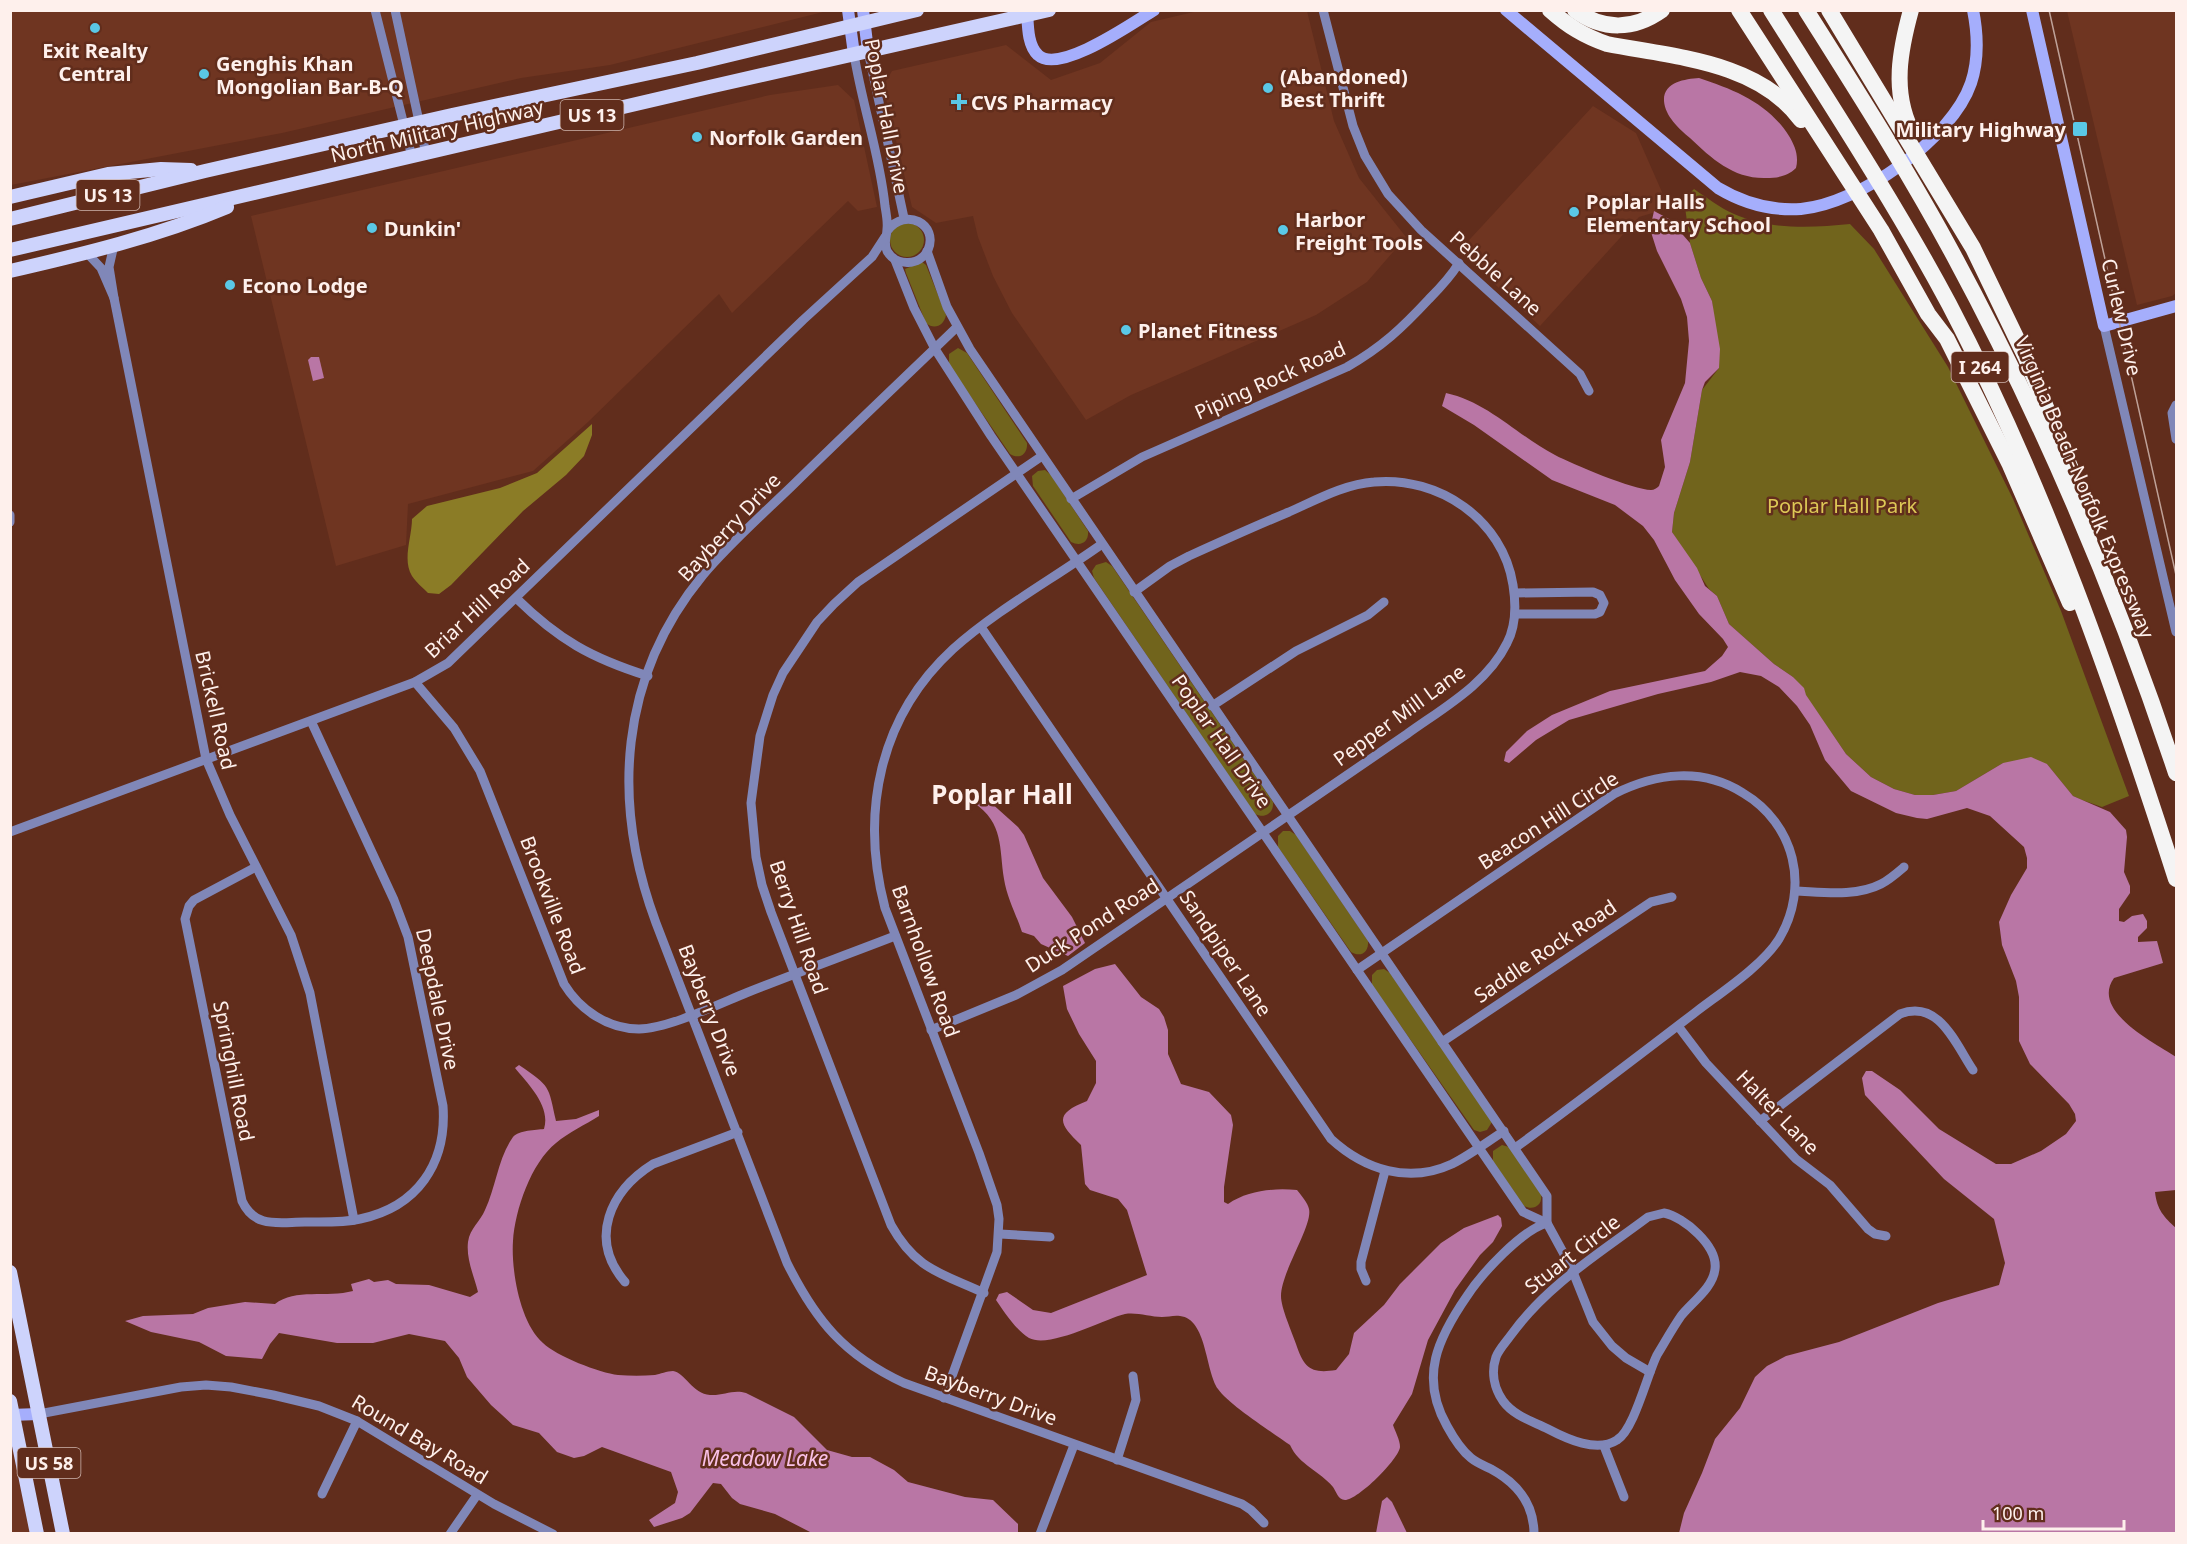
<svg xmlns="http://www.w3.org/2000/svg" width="2187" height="1544" font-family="'Noto Sans',sans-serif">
	<rect width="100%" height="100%" fill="#612d1c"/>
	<g fill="#6f3521">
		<path d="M831 10 610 65 521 78 282 133 11 185V11Z"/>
		<path d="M1198 11H1307L1334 121 1359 178 1406 237 1367 282 1316 315 1131 395 1086 420 1012 313 993 276 978 237 973 216 936 223 912 207 883 86 892 71 1006 45 1051 80 1100 63 1151 22Z"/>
		<path d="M2067 11H2176V293L2172 296 2137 305Z"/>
		<path d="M838 85 854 100 877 207 858 211 848 201 732 313 719 294 588 422 533 471 408 504 406 545 336 566 251 216 770 95Z"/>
		<path d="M1593 106 1636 133 1669 208 1639 217 1540 326 1459 251Z"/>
		<path d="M10 1428 31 1533 11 1534Z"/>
	</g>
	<g fill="#71641c">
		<path d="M1694 189C1706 197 1720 208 1734 214 1770 230 1811 228 1850 224L1874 249 1948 367 2013 499 2061 611 2129 796 2102 807 2082 800 2073 796 2047 764 2003 763 1956 791 1933 795H1915L1894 789 1871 777 1846 754 1793 677 1774 664 1729 624 1717 596 1709 589 1672 532 1674 513 1690 462 1702 390 1719 368 1712 301 1701 278 1690 243 1684 200Z"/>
		<circle cx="907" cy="240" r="17"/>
		<path d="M922 262 926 265 946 315C944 326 934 330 926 323L906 273 905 269Z"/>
		<path d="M958 348 967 353 1027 443C1028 454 1019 460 1010 454L949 365V354Z"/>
		<path d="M1045 470 1051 475 1088 531C1089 542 1081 547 1071 542L1033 486 1032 476 1038 471Z"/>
		<path d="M1106 562 1112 566 1273 802C1274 813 1265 819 1255 814L1094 578 1092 571 1096 565Z"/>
		<path d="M1283 831H1290L1296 835 1368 941C1369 952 1361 958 1351 952L1278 847V836Z"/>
		<path d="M1384 969 1390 973 1492 1122 1487 1130 1480 1132 1474 1130 1372 985V975L1377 970Z"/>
		<path d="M1502 1145 1509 1147 1541 1194C1543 1205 1534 1211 1524 1206L1493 1161V1151Z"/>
	</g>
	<path fill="#8b7c26" d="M592 424V435L584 456 566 475 523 511 451 585 439 594 428 593C423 588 416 582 412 576 402 560 412 537 412 519L427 506 500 488 537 473Z"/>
	<g fill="#b976a5">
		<path d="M1699 78C1735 90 1768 103 1789 136 1795 146 1799 156 1796 168 1788 176 1778 178 1766 178 1734 179 1712 159 1690 138 1679 129 1665 116 1664 101 1663 82 1685 79 1699 78Z"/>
		<path d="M1654 211 1669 219 1690 243 1701 278 1712 301 1720 349 1719 368 1705 382 1702 390 1690 462 1674 513 1672 532 1697 568 1705 586 1717 596 1729 624 1774 664 1793 677 1804 688 1806 695 1846 754 1871 777 1894 789 1915 795H1933L1956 791 2003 763 2031 757 2047 764 2073 796 2110 812 2126 830 2127 837 2124 872 2130 886V893L2119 909V921L2124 922 2132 916 2143 914 2147 921V928L2138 937V942L2157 941 2163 963 2114 978C2090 1011 2155 1043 2176 1057V1190L2155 1192C2157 1210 2164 1217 2176 1228V1533H1679L1684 1513 1702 1473 1715 1439 1740 1408 1755 1377 1767 1366 1786 1356 1839 1342 1938 1303 1999 1285 2005 1263 1994 1219 1944 1179 1865 1095 1862 1078 1866 1071H1872L1900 1090 1939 1129 1996 1164H2011L2041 1151 2066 1134 2076 1121 2075 1114 2069 1104 2030 1064 2019 1041V997L2016 981 2002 945 1999 922 2011 895 2027 868V858L2024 847 1990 816 1967 808 1927 819 1917 818 1896 813 1851 791 1825 760 1810 725 1797 706 1779 687 1761 676 1740 672 1711 682 1658 694 1569 720 1536 740 1509 763 1504 761 1506 752 1527 731 1552 715 1610 691 1705 671 1722 656 1728 647 1723 639 1699 614 1675 580 1654 540 1643 526 1615 505 1552 480 1474 425 1442 406 1446 393C1488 402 1518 436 1555 455 1572 464 1634 490 1651 490 1654 490 1657 488 1659 486L1665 467 1661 440 1685 383 1689 341 1687 317 1681 299 1657 251 1650 229Z"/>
		<path d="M311 357H319L324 378 313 381 308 360Z"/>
		<path d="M983 799 989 801 1018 827 1024 835 1043 878 1072 917 1085 943 1068 956 1041 944 1034 936 1022 932C1016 914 1007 898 1004 879 999 848 1004 823 974 803Z"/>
		<path d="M1115 964 1141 997 1159 1009 1164 1017 1168 1030V1054L1181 1084 1209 1092 1231 1115 1233 1125 1224 1187V1202L1228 1204C1248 1190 1274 1188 1297 1190 1301 1195 1308 1203 1309 1209 1313 1225 1281 1272 1281 1296 1281 1308 1292 1332 1296 1344 1304 1368 1311 1374 1336 1370L1349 1354 1354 1333 1384 1305 1400 1284 1441 1243 1464 1228 1498 1215 1501 1218 1502 1226 1493 1242 1480 1255 1455 1290 1428 1340 1412 1394 1393 1425C1395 1431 1400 1440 1400 1447 1399 1459 1358 1500 1345 1500 1338 1500 1336 1491 1333 1487 1320 1471 1299 1465 1290 1445 1272 1432 1229 1405 1218 1389 1205 1370 1207 1319 1180 1316 1174 1315 1168 1317 1162 1317 1150 1317 1137 1312 1125 1314 1104 1319 1050 1349 1029 1338 1016 1330 1004 1312 996 1300L999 1294 1007 1292 1033 1310 1051 1313 1147 1275 1127 1210 1118 1199 1090 1190 1085 1184 1081 1145C1058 1123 1054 1114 1087 1101L1096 1083V1061L1079 1034 1067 1009 1063 986 1095 969Z"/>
		<path d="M519 1065C551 1087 548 1085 556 1121L576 1119 599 1110V1116C585 1125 569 1132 556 1143 531 1163 515 1210 513 1241 511 1270 520 1323 543 1343 556 1356 600 1373 618 1375 630 1376 643 1376 655 1375 660 1374 667 1371 673 1371 684 1372 693 1394 710 1395 723 1396 733 1389 746 1393L794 1417 827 1450 852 1457H870L894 1470 908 1482 965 1497 993 1500 1018 1524V1533H812L775 1514 740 1504 732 1498 721 1484 713 1483 690 1513 682 1518 654 1527 649 1520 675 1503 678 1492 671 1472 602 1447 584 1456 574 1458 557 1452 539 1433 513 1425 491 1405 467 1377 459 1358 445 1341 409 1334 373 1343H337L279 1333 270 1344 262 1359 226 1356 199 1342 151 1332 125 1321 143 1316 193 1314 208 1308 245 1302 275 1304C295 1288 327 1298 353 1291L351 1284 369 1279 374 1282 388 1280 396 1284 429 1285 470 1297 478 1292C474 1276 466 1259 468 1242 470 1228 480 1222 485 1210 496 1187 498 1158 513 1137 519 1130 536 1130 544 1129 551 1106 528 1084 515 1068Z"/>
		<path d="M1387 1497 1392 1502 1407 1533H1376L1382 1501Z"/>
	</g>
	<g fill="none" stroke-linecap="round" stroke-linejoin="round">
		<g stroke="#8087b8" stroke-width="9">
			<path d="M375 10 412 157"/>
			<path d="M395 10 426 154"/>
			<path d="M1323 10 1353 126 1365 156 1388 194 1421 230 1580 374 1589 391"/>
			<path d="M868 51 904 218"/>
			<path d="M854 54C862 105 880 155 885 206 886 213 888 221 887 229 887 237 883 242 887 251 896 267 920 266 928 250 939 224 905 207 888 230"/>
			<path d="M927 251 947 307 970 349 1547 1196V1223L1571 1267 1593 1322 1612 1346 1626 1358 1650 1372"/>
			<path d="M86 252 101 268 114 298 109 267 114 245"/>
			<path d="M895 260 914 308 935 349 991 436 1523 1212 1547 1223"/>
			<path d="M114 298 206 759 230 815 291 935 310 993 354 1220"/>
			<path d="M2104 326 2176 632"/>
			<path d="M957 327C902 380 847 432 793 485 763 514 730 543 703 575 619 677 611 802 656 923L787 1263C816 1321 844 1355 904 1383L1242 1504 1251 1510 1264 1523"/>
			<path d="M2176 405 2172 413 2176 439"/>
			<path d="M1071 499 1142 457 1347 367C1382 347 1402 328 1429 299 1440 288 1451 276 1459 263"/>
			<path d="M10 515V522"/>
			<path d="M516 598C559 640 591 658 648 676"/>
			<path d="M1515 614H1595L1600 612 1604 603 1600 595 1593 592 1515 593"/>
			<path d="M981 627 1331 1139C1365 1170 1409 1184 1452 1164 1470 1155 1487 1142 1504 1131"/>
			<path d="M415 682 454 728 480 771 564 984C580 1010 608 1029 639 1029 667 1029 719 1004 746 993 796 973 846 955 895 936"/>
			<path d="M1212 706 1296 651 1368 615 1384 602"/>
			<path d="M10 832 415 682 448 663 803 320 872 257 885 237"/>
			<path d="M256 867 194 900 189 906 185 919 242 1201C255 1229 279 1222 305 1222 323 1222 342 1223 360 1219 417 1207 447 1164 443 1106L408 937 394 900 311 721"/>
			<path d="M1795 891C1822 892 1856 897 1881 884 1889 880 1897 873 1904 867"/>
			<path d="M1357 970 1614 794C1656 773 1702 767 1743 793 1795 824 1810 887 1779 939 1763 965 1722 992 1697 1011 1637 1057 1577 1103 1515 1148"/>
			<path d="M1678 1026 1706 1063 1796 1159 1830 1185 1868 1229 1875 1234 1886 1236"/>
			<path d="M931 1030 1016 995 1062 970 1407 734C1443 708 1487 684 1507 643 1516 626 1516 604 1513 585 1503 520 1439 476 1374 482 1345 484 1316 500 1289 512 1255 526 1222 541 1189 556L1170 566 1134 592"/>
			<path d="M1442 1042 1651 902 1672 897"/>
			<path d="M1760 1121 1900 1014C1939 999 1955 1043 1973 1070"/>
			<path d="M1664 1213C1684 1217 1718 1246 1715 1269 1713 1288 1692 1302 1681 1316 1672 1329 1665 1342 1657 1355 1647 1375 1634 1430 1617 1440 1597 1453 1567 1439 1548 1429 1532 1421 1514 1416 1503 1401 1494 1388 1491 1372 1496 1357 1499 1349 1506 1342 1511 1335 1547 1285 1600 1253 1648 1217Z"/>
			<path d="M1000 1234 1050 1237"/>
			<path d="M1366 1281 1361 1269V1262L1385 1171"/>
			<path d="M625 1282C588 1239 610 1191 653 1164L738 1132"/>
			<path d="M984 1293C941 1273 916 1270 891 1225L771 912 762 885 756 857 751 803 760 736 773 695 783 673 817 622 834 604 858 582 1042 456"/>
			<path d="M944 1398 997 1252 999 1219 997 1205 979 1153 885 908C860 813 879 717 953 649 998 609 1053 579 1102 544"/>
			<path d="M39 1414 181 1387 206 1385 231 1387 273 1395 319 1406 357 1421 494 1504 553 1534"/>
			<path d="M1604 1446 1624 1497"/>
			<path d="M1117 1460 1136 1400 1133 1376"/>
			<path d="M322 1494 357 1421"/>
			<path d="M450 1534 477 1495"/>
			<path d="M1040 1534 1074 1445"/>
			<path d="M1534 1534C1534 1503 1517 1483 1491 1469 1485 1466 1477 1463 1471 1458 1461 1450 1453 1437 1447 1426 1419 1377 1438 1338 1467 1296 1482 1273 1522 1230 1547 1223"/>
		</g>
		<g stroke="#a5aefc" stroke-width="12">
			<path d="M848 10 854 54"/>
			<path d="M863 10 868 51"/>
			<path d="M1027 10C1028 24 1027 45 1038 55 1059 75 1134 22 1154 10"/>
			<path d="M1506 10 1718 188C1743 203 1772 211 1801 209 1859 204 1952 139 1971 83 1979 59 1978 35 1973 10"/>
			<path d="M2032 10 2104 326 2176 306"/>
			<path d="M10 1415 39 1414"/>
		</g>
		<g stroke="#cdd3fc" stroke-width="14">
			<path d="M10 197 108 174 161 169 191 170"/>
			<path d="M10 219 205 171 452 115 697 63 917 10"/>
			<path d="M10 250 709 87 1049 10"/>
			<path d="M10 271C84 254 158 236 227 207"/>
			<path d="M10 1272 63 1534"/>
			<path d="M10 1401 37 1534"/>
		</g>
		<g stroke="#f4f4f4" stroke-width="16">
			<path d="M1550 10C1568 26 1584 36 1607 44 1673 57 1758 61 1801 120"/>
			<path d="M1575 10C1603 31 1634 30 1662 10"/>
			<path d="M1739 10 1881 230 1928 314 1947 339 2010 465 2070 603"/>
			<path d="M1771 10C1832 107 1895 203 1949 304 2045 487 2113 683 2176 879"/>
			<path d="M1806 10C1857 91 1909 172 1954 256 2043 421 2117 595 2176 773"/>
			<path d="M1829 10 1973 248 2026 358 2082 496"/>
			<path d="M1911 130C1892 91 1900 50 1911 10"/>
		</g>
		<path stroke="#bea198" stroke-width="1.5" d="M2049 10 2176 575"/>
	</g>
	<g fill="#5ac8e6" stroke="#612d1c" stroke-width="2">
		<circle cx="95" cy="28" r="6"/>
		<circle cx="204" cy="74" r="6"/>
		<circle cx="1268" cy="88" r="6"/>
		<path d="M956 93h6v6h6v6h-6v6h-6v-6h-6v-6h6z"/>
		<rect x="2072" y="121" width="16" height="16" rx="3"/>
		<circle cx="697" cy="137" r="6"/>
		<circle cx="1574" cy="212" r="6"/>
		<circle cx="372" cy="228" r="6"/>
		<circle cx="1283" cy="230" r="6"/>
		<circle cx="230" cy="285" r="6"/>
		<circle cx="1126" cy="330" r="6"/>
	</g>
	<g text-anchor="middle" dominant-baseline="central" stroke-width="5" stroke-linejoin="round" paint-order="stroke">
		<g fill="#612d1c" stroke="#cfb6ae" stroke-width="1.5">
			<rect x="560.5" y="100" width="63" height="30" rx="4.5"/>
			<rect x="76.5" y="180" width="63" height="30" rx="4.5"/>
			<rect x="1951.5" y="352" width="57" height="30" rx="4.5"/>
			<rect x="17.5" y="1448" width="63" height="30" rx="4.5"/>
		</g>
		<g font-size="18" font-weight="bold" fill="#fef0ec">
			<text x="592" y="115">US 13</text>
			<text x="108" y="195">US 13</text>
			<text x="1980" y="367">I 264</text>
			<text x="49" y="1463">US 58</text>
		</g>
		<g font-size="20" font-weight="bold" fill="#fef0ec" stroke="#612d1c" text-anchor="start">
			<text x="95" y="50" text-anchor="middle">Exit Realty<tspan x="95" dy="23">Central</tspan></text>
			<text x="216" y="63">Genghis Khan<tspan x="216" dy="23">Mongolian Bar-B-Q</tspan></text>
			<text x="1280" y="76">(Abandoned)<tspan x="1280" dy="23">Best Thrift</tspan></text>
			<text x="971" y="102">CVS Pharmacy</text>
			<text x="2066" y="129" text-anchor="end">Military Highway</text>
			<text x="709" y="137">Norfolk Garden</text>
			<text x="1586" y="201">Poplar Halls<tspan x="1586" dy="23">Elementary School</tspan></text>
			<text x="1295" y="219">Harbor<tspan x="1295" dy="23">Freight Tools</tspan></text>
			<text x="384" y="228">Dunkin'</text>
			<text x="242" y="285">Econo Lodge</text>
			<text x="1138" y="330">Planet Fitness</text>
		</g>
		<g font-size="20" fill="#fef0ec" stroke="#612d1c">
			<text transform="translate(887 116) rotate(79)">Poplar Hall Drive</text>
			<text transform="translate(437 131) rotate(-13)">North Military Highway</text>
			<text transform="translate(1496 273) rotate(42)">Pebble Lane</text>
			<text transform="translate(2122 317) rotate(77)">Curlew Drive</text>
			<text transform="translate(1270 380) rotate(-24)">Piping Rock Road</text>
			<text transform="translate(2085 487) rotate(67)">Virginia Beach-Norfolk Expressway</text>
			<text transform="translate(729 527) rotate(-47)">Bayberry Drive</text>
			<text transform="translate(477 608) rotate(-43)">Briar Hill Road</text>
			<text transform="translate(216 710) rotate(77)">Brickell Road</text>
			<text transform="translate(1399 715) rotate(-36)">Pepper Mill Lane</text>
			<text transform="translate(1222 741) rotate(55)">Poplar Hall Drive</text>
			<text transform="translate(1548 820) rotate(-33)">Beacon Hill Circle</text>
			<text transform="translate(553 905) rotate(69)">Brookville Road</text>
			<text transform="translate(1092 925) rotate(-33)">Duck Pond Road</text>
			<text transform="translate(799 927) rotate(71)">Berry Hill Road</text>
			<text transform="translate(1545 951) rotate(-34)">Saddle Rock Road</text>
			<text transform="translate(1226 953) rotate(56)">Sandpiper Lane</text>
			<text transform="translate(926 961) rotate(70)">Barnhollow Road</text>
			<text transform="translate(438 999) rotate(78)">Deepdale Drive</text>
			<text transform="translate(710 1010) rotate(69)">Bayberry Drive</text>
			<text transform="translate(234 1071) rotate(79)">Springhill Road</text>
			<text transform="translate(1778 1112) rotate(46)">Halter Lane</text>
			<text transform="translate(1572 1254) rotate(-38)">Stuart Circle</text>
			<text transform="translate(991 1395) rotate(20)">Bayberry Drive</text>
			<text transform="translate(420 1439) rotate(31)">Round Bay Road</text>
		</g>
		<g font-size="20" fill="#ddc856" stroke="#612d1c">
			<text x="1842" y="505">Poplar Hall Park</text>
		</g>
		<g font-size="21" font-style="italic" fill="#f9c0e7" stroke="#612d1c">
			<text x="765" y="1458">Meadow Lake</text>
		</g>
		<g font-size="26" font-weight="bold" fill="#fef0ec" stroke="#612d1c">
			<text x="1002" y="794">Poplar Hall</text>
		</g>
	</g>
	<rect width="2187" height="1544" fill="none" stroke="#fef0ec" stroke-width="24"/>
	<path d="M1983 1520v9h141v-9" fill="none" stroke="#fef0ec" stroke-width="3"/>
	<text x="1992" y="1520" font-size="18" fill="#fef0ec" stroke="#612d1c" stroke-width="4.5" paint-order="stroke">100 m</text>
</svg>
